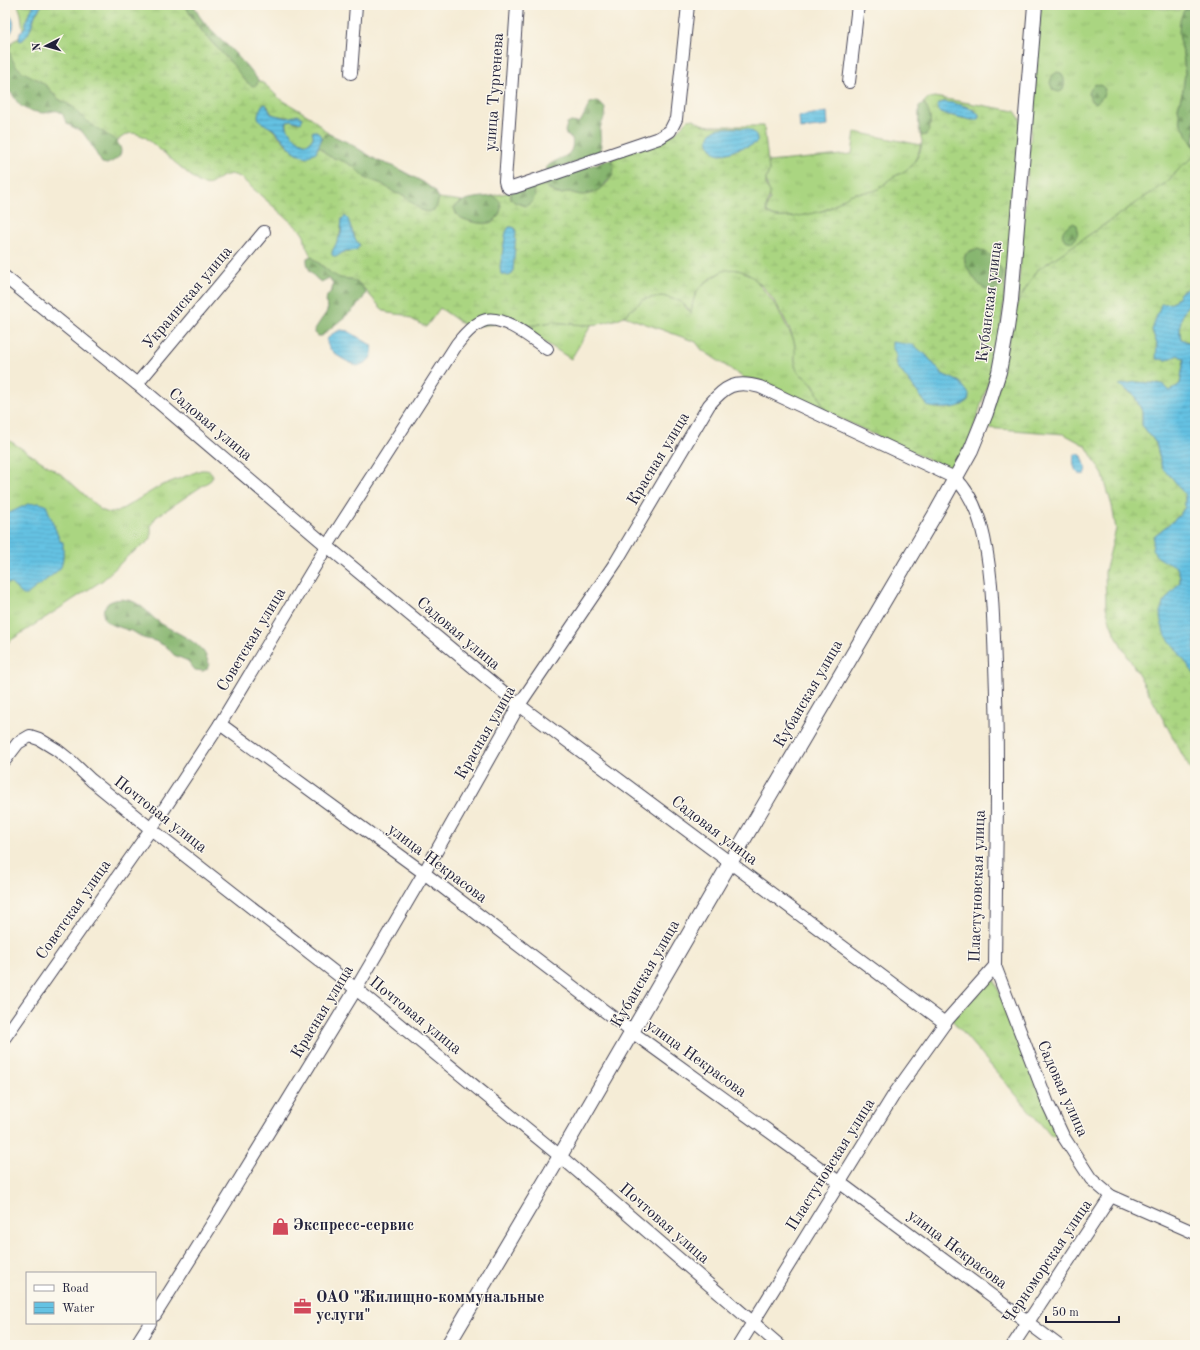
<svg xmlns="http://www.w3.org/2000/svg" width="1200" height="1350" font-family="'Old Standard TT',serif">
	<defs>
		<pattern id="grass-tufts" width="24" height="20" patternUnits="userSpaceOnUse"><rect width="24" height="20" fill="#aad581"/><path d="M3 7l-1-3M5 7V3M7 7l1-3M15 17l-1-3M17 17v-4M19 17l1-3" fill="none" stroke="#92b770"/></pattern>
		<pattern id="forest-firs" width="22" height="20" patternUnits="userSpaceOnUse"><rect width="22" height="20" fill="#87b66f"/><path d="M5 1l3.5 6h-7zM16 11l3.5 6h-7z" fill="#6e945c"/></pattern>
		<pattern id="wetland-marsh" width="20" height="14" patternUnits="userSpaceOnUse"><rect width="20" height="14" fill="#aad581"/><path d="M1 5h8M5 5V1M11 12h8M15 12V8" fill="none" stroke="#92b770"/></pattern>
		<pattern id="water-rules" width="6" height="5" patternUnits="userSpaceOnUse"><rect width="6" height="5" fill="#65c2e3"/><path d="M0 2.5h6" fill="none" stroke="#57a6c4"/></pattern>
	</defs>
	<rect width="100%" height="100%" fill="#fbf7ec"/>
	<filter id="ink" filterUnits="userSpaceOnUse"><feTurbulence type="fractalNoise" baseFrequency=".025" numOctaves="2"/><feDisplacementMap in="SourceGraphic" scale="8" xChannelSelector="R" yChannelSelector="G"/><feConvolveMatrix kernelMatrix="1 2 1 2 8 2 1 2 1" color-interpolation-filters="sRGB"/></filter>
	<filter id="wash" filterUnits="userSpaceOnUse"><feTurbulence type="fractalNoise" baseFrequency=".012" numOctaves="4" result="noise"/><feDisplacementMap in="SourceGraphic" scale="16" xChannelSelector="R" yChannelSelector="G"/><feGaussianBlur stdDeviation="0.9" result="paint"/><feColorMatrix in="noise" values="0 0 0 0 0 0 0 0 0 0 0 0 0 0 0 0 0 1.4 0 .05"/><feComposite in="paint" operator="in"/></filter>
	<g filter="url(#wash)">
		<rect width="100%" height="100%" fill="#f5ecd6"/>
		<g fill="url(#grass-tufts)" stroke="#667c5e">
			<path d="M18 5H34L27 18 25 27 23 30 21 14Z"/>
			<path d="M1041 5H1124L1179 10 1180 5H1194L1184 10 1179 34 1183 53 1185 73 1183 90 1178 108 1181 124 1195 148V156L1182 166 1167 182 1036 271 1017 304Z"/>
			<path d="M855 132 921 145C918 155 914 165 905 171 900 174 894 176 889 180 883 184 880 190 872 192 866 193 859 192 854 194 844 197 836 205 827 209 816 214 752 229 770 200L766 179 769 171 768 162 852 154Z"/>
			<path d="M734 269 746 272 755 279 777 307 794 341 796 350 795 359 800 374C818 386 817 395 826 412L761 381 753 379 744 378 702 350 696 342 624 316 644 299 662 296 680 301 691 313 693 301 699 287 724 270Z"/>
			<path d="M552 322 585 325 592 324 571 359 521 327Z"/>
			<path d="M5 440 10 441 65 477 101 510 109 513 119 511 160 486 201 470C208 470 211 470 213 476L211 480 156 517 151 525V538L148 542 129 555 103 580 5 644Z"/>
			<path d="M992 978 994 979 1058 1134 1052 1137 952 1020Z"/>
		</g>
		<g fill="url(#forest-firs)" stroke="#546c55">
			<path d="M185 5H194C199 20 212 30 223 41 234 52 245 64 255 76L258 80 257 85 253 87C243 83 239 72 232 64 214 44 197 29 185 5Z"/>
			<path d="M1195 5V148L1181 124 1178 108 1183 90 1185 73 1183 53 1179 34 1180 20 1184 10Z"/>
			<path d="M5 47 9 49C14 70 32 74 47 86 51 90 53 95 57 98 62 102 69 103 73 107 79 112 83 118 89 123 98 129 116 136 120 147 124 156 114 161 107 164L102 163C96 154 91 143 84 134 79 128 71 128 66 122 64 119 64 114 60 112 56 109 50 112 45 113 40 113 29 111 24 108 15 104 15 92 5 89Z"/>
			<path d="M1057 72 1061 73C1065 79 1065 83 1063 90L1059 92 1053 90 1050 83 1052 76Z"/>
			<path d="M1096 84 1102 86 1105 89C1104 95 1102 100 1095 103L1091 101C1088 94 1088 88 1096 84Z"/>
			<path d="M597 101C615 112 599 120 600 132 600 141 603 146 598 154L549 172 546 168C556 156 576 160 572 138L566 135 565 131 567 124 571 122 577 123 581 121 590 103Z"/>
			<path d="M922 104H925C930 114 934 125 926 135L922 136C917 129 919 115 919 106Z"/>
			<path d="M325 134H329L349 143 378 161 393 166 423 182 435 191 439 198 437 206 434 210 428 212 421 210 403 195 395 193 382 184 365 178 353 166 345 162 328 156 318 145Z"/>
			<path d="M611 159 615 168 613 175 599 190 592 193 583 196 569 192 562 194 555 193 546 186 551 179Z"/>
			<path d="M528 187 533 189 535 196 533 202 526 206 514 202 510 198 511 192Z"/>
			<path d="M492 196C506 199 502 217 492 222 485 226 461 221 456 214 456 213 454 208 454 208 462 197 480 198 492 196Z"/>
			<path d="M1073 223 1077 225C1079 232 1077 236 1073 242 1057 241 1061 227 1073 223Z"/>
			<path d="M978 249C981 250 984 251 987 253 996 258 1009 276 1000 286 998 290 994 291 990 290 981 289 976 281 972 275 963 263 959 251 978 249Z"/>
			<path d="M311 256 322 266 340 278 351 279 360 284 366 293C359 309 335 323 322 336H318L315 333V329L321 320 326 313 328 308 326 301 327 296 332 290 333 283 329 278 321 282C313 277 306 268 307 258Z"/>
			<path d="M122 599C126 600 131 600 134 602 143 606 149 614 156 620 170 631 190 636 203 651 206 655 207 659 209 664L207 669 203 671 195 670 188 661 174 655 167 647 155 641 143 638 134 632 110 624 105 620 103 614 104 608 108 603 114 600Z"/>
		</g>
		<g fill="url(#wetland-marsh)" stroke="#667c5e" fill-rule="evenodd">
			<path d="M42 5H185C198 31 214 44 233 65 240 73 244 83 253 86L257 85 258 80 266 85 279 98 312 118 329 134H325L322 138 317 131 314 136 313 139 307 144C298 142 285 132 287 122L291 120 298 123C296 122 295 120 293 119 283 114 271 120 268 106L259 112 258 116 260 120 272 129 291 149 303 156 318 149V145L328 156 345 162 353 166 365 178 382 184 395 193 403 195 421 210 428 212 434 210 437 206 439 198 462 201 457 204 454 208C455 210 455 212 456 214 461 221 485 226 492 222 502 217 506 199 492 196L511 192 510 198 514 202 526 206 532 202 535 196 533 189 528 187 551 179 547 183 546 186C550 191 556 195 562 194 565 194 566 192 568 192 573 192 579 196 584 195 599 194 622 175 611 159L674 134 688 120 694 119 701 124 710 126H764L769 171 766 179V186L770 192C770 198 764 207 767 212 773 224 815 213 826 210 836 206 844 196 855 193 860 192 867 193 873 191 881 189 884 184 890 179 895 175 901 174 906 170 914 165 922 151 922 142 922 139 920 135 920 133L922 136 926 135C934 125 930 114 925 104H922L927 99 934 97 1015 111 1021 120 1009 258 1000 333 991 374 970 439 953 469H948L826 412C821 403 818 391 811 382 807 377 798 375 796 368 793 359 797 350 794 341 786 315 752 254 719 273 698 286 694 290 691 314L688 308 680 301 662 296 644 299 624 316 615 320 599 324 585 325 552 322 521 327 511 322 467 327 440 308 426 327 404 315 388 313 381 308 360 284 351 279 340 278 332 274 311 256 306 246 304 236 300 230 240 177 231 174C228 175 224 176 221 177 211 183 211 188 198 182L145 137C132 131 128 132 117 141L89 123 73 107 57 98 50 89 42 82 23 72 16 66 11 57 9 49 13 41 19 38 20 41 33 22 35 15ZM943 102 965 106 974 110 972 120 940 113ZM342 219 352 230 355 239 359 244V247C352 253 342 251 334 249 340 239 341 230 342 219ZM978 249C981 250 984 251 987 253 996 258 1009 276 1000 286 998 290 994 291 990 290 981 289 976 281 972 275 963 263 959 251 978 249ZM893 343 900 344 926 355 942 374 960 382 928 406 897 366 896 354Z"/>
			<path d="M1195 156V285L1182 291 1152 330 1157 344V359L1167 360 1178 355 1184 359 1180 384 1170 391 1162 384 1136 382 1125 390 1134 395 1142 411V425L1156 443 1162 468 1173 479 1185 494V507L1179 516 1154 536 1158 557C1173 564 1180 564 1180 582L1163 603 1187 663 1195 675V778L1139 675 1122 647 1111 625 1106 607 1105 572 1116 529 1112 506 1103 475 1086 446 1064 434 987 428 1017 304 1036 271 1167 182 1182 166Z"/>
			<path d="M1195 298V388L1191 363 1194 348 1190 343 1181 339C1178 324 1181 308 1195 298Z"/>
		</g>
		<g fill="url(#water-rules)" stroke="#44728f">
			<path d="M34 5H42C40 8 38 10 36 13 31 23 31 37 20 41L19 38 20 33 25 27 27 18Z"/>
			<path d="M5 10C7 13 10 15 12 18 16 26 12 34 5 38Z"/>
			<path d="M943 102C956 103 969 106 979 114V118L976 120H972L940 113C937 109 936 108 939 104Z"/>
			<path d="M266 104 271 114 287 118 298 115 302 118V120L301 123 291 120 287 122 286 124C288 133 298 142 307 144 312 140 315 138 312 132L314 131H317L322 138 316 152 307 157C291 154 285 139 273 129 268 126 260 123 258 117 258 113 261 108 262 105Z"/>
			<path d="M827 112 828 126 800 129 799 116Z"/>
			<path d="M726 128C736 128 759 126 757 142 752 146 747 146 741 148 731 151 730 154 718 154 708 149 704 135 716 129 719 128 723 128 726 128Z"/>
			<path d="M345 216 348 219 355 239 359 244V247L356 250 345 251 336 257 332 255V252L341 234 342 219Z"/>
			<path d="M509 227H512L515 228 516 232 513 271 512 274 509 276 501 274 500 267 506 232Z"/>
			<path d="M1195 285V298C1182 308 1178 324 1181 339L1190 343 1194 348 1191 363 1195 388V675L1164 633 1160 617 1163 603 1180 582C1180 561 1171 567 1158 557 1156 556 1154 552 1152 550L1154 536 1179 516 1185 507V495L1173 479 1162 468 1156 443 1142 425V411L1134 395 1119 385 1136 382 1162 384 1170 391 1180 384 1184 359 1178 355 1167 360 1156 359 1157 344 1152 330 1161 304 1173 303 1182 291Z"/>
			<path d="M341 330 348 331 371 345C375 357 368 363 357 366 342 360 308 341 341 330Z"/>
			<path d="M892 342 913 345 926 355 942 374 960 382 969 394C969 395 969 399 968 400 962 410 937 410 928 406L897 366 896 354 892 347Z"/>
			<path d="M1075 454H1079L1082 456 1086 468 1085 474C1075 478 1071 461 1075 454Z"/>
			<path d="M39 503 46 505 60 541 63 542C63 550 64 559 61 567 58 572 33 589 27 595H23L10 583H5V515L28 504Z"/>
		</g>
	</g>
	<g filter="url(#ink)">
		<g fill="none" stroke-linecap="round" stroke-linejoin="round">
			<defs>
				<g id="minor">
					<path d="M517 5 505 181 506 185 509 188 515 187 659 138 670 131 676 119 688 5"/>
					<path d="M351 73 356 5"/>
					<path d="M849 82 858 5"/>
					<path d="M5 277 137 384 327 546 519 705 945 1023"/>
					<path d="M137 384 264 232"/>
					<path d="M220 724 424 873 632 1032 839 1182 1058 1345"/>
					<path d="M5 760 18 743 30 736 39 739 57 750 72 762 91 780 151 829 356 989 560 1156 779 1345"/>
					<path d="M995 966 1048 1104 1063 1136 1091 1179 1111 1196 1195 1233"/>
					<path d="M5 1037 151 829 220 724 327 546 457 344C464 335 474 323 486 320 505 316 532 339 547 349"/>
					<path d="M155 1315 216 1218 356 989 424 873 519 705 616 562 709 405C725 386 735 380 760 387L955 478C969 491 976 508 981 525 993 570 993 618 995 664 999 764 996 865 995 966L948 1019 895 1093 739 1345"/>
					<path d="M136 1345 150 1323"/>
					<path d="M1013 1345 1111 1196"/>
				</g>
				<path id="tertiary" d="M448 1345 560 1156 730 863 937 511 971 450 986 413 999 372 1007 328 1011 300 1035 5"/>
			</defs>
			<use href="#minor" stroke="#424052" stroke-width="14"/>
			<use href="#tertiary" stroke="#424052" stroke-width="16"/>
			<use href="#minor" stroke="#fff" stroke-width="12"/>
			<use href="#tertiary" stroke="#fff" stroke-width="14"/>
		</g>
	</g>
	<defs>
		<symbol id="shop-bare" viewBox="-9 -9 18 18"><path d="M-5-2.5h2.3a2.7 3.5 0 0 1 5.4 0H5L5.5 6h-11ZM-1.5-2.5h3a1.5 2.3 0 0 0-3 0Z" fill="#d1495b" stroke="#fbf7ec" stroke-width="2.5" paint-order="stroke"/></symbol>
		<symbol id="office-bare" viewBox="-9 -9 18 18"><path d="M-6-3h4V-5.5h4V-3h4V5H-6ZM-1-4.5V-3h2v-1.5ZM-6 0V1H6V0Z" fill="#d1495b" stroke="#fbf7ec" stroke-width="2.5" paint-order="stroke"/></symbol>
	</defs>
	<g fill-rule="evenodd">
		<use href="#shop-bare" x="268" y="1214" width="25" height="25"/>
		<use href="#office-bare" x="290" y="1294" width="25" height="25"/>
	</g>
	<g text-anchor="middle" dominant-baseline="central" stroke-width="3" stroke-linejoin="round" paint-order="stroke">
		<g font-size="16" fill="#22223b" stroke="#fbf7ec">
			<text transform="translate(495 92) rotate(-86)">улица Тургенева</text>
			<text transform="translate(188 298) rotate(-50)">Украинская улица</text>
			<text transform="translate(990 302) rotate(-83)">Кубанская улица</text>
			<text transform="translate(210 425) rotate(40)">Садовая улица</text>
			<text transform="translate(659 459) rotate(-59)">Красная улица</text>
			<text transform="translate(458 634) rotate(40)">Садовая улица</text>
			<text transform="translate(252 640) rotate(-59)">Советская улица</text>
			<text transform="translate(809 694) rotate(-60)">Кубанская улица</text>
			<text transform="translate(486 733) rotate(-60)">Красная улица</text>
			<text transform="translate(160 815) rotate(38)">Почтовая улица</text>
			<text transform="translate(714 831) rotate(37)">Садовая улица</text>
			<text transform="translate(437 864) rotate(37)">улица Некрасова</text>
			<text transform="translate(978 886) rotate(-88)">Пластуновская улица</text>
			<text transform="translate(74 910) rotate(-55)">Советская улица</text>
			<text transform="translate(646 974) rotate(-60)">Кубанская улица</text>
			<text transform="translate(323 1012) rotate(-59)">Красная улица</text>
			<text transform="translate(415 1016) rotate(39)">Почтовая улица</text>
			<text transform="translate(696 1059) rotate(36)">улица Некрасова</text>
			<text transform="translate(1062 1089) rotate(66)">Садовая улица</text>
			<text transform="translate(831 1165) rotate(-58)">Пластуновская улица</text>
			<text transform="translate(664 1224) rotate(41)">Почтовая улица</text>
			<text transform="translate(957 1250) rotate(37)">улица Некрасова</text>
			<text transform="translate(1048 1262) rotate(-56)">Черноморская улица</text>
		</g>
		<g font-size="16" font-weight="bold" fill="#22223b" stroke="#fbf7ec" text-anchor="start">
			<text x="293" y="1226">Экспресс-сервис</text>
			<text x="316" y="1298">ОАО "Жилищно-коммунальные<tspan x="316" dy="18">услуги"</tspan></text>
		</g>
	</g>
	<rect width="1200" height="1350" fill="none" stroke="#fbf7ec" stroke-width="20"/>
	<rect x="26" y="1272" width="130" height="52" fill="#fbf7ec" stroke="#a4a2a5"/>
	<rect x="34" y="1285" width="20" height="6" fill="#ffffff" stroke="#a4a2a5"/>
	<text x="62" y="1292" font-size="12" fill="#22223b">Road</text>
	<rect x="34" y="1302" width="20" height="12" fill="url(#water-rules)" stroke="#a4a2a5"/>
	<text x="62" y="1312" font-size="12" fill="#22223b">Water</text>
	<g transform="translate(46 46) rotate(264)" stroke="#fbf7ec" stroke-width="3" paint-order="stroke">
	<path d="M0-3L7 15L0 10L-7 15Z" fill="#22223b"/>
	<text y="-6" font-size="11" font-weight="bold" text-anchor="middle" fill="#22223b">N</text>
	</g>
	<path d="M1046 1316v6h73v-6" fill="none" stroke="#22223b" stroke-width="2"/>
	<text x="1052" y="1316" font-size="12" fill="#22223b" stroke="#fbf7ec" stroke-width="3" paint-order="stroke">50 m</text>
</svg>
